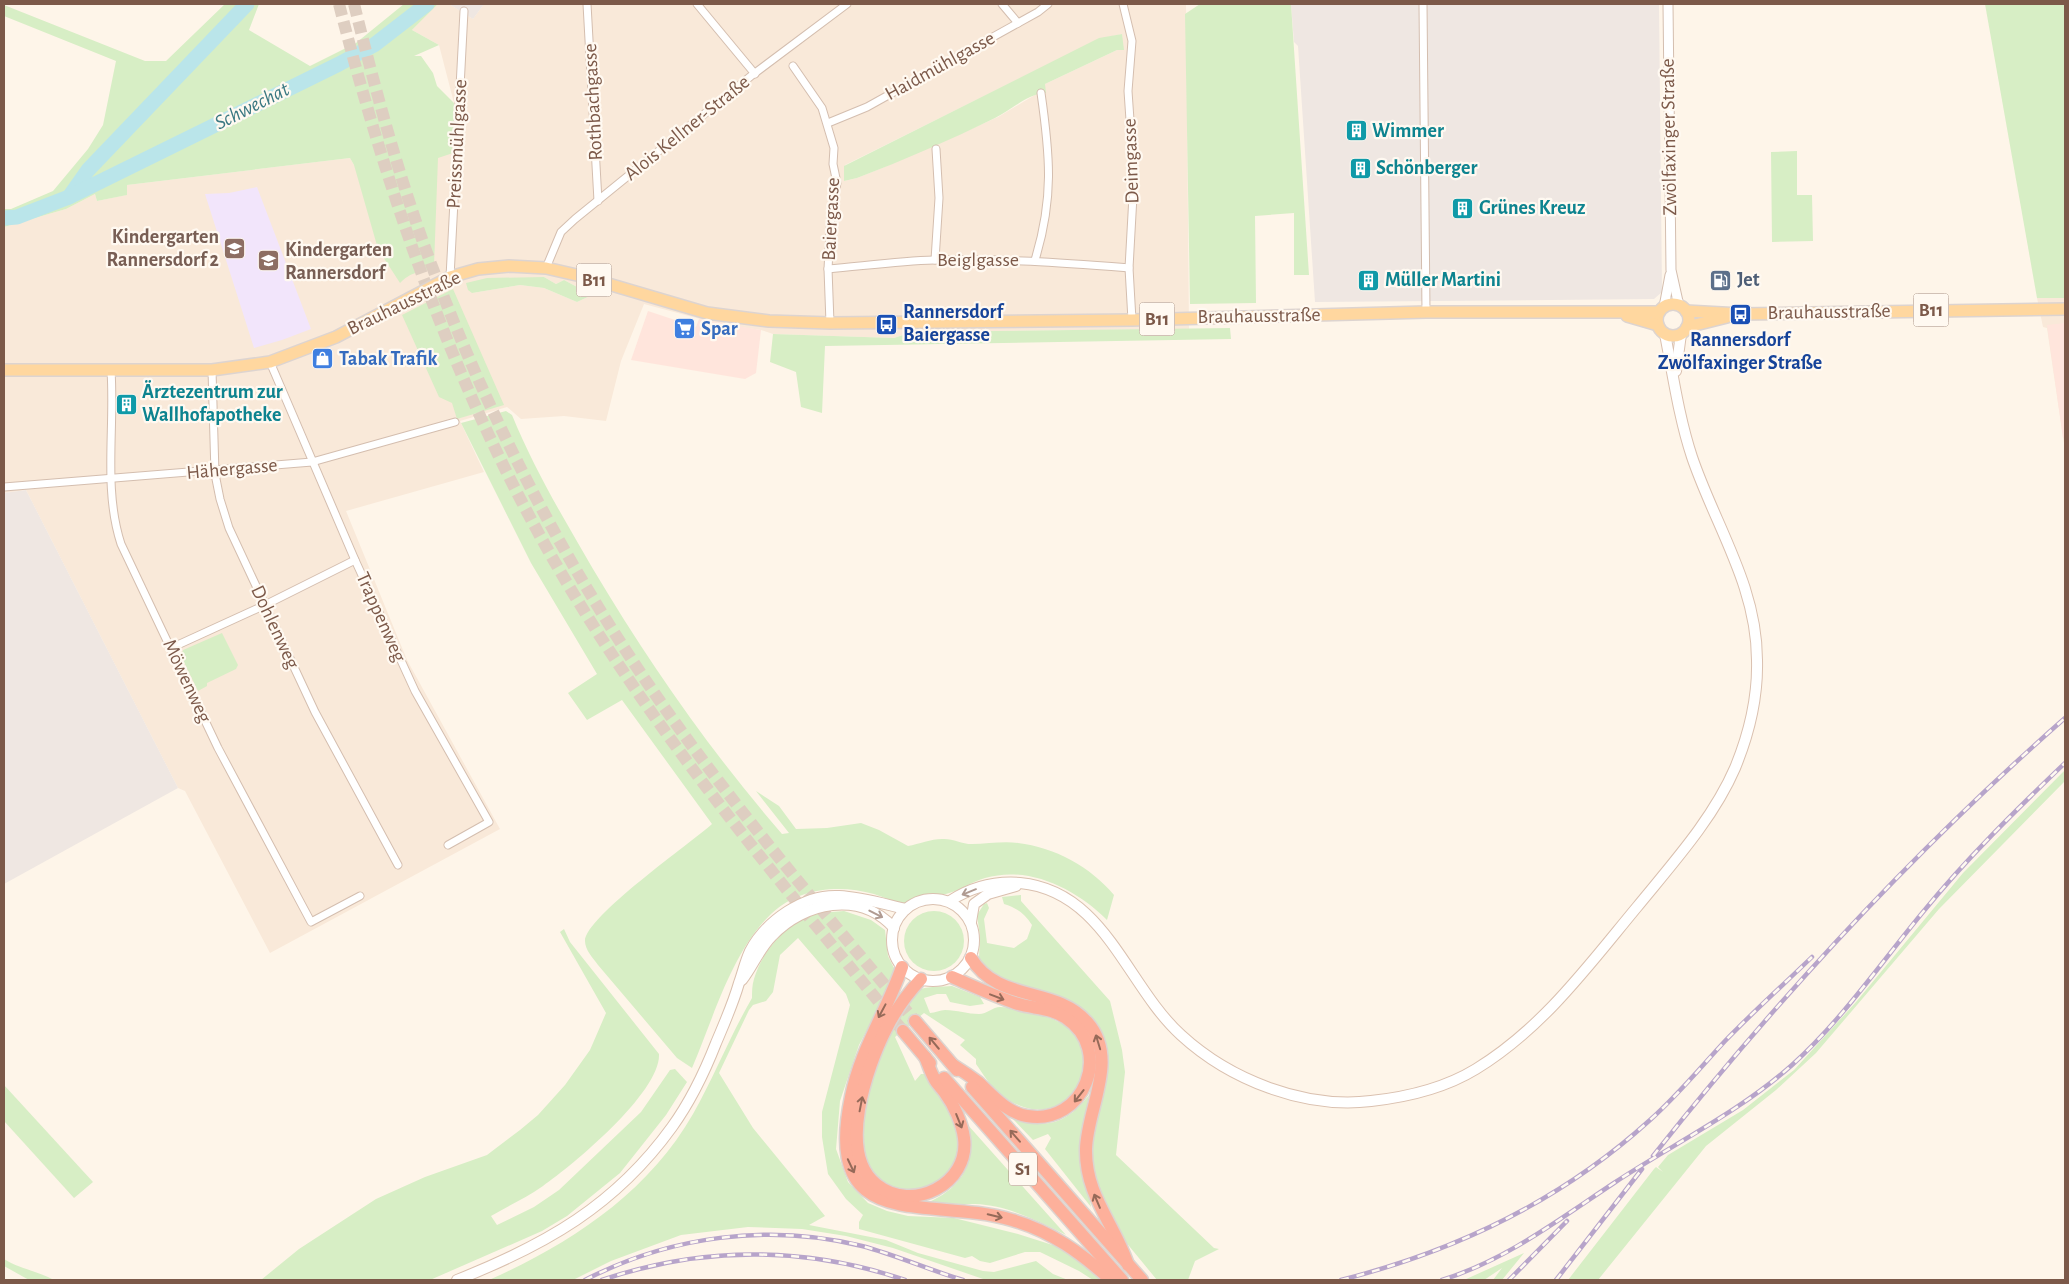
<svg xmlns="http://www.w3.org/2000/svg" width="2069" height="1284" font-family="'Alegreya Sans',sans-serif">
	<rect width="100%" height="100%" fill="#fef5e9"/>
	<g fill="#f9e9d9" fill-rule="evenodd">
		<path d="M438 4H449L473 19 484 4H1186L1189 329 912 332 894 338 773 334 761 330 719 324 644 304 621 361 606 421 564 416 521 419 507 407 460 421 484 472 346 511 407 660 500 829 270 953 185 791 178 788 26 490 4 493V227L66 209 95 194 97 201 126 195 127 185 350 158 354 165 453 153 454 103 439 45 412 30ZM1122 34 1117 50 1045 84 1038 93 998 117 882 168 857 178 844 181 845 165 1099 39ZM544 277 556 284 564 280 592 295 577 302 544 288 520 285 472 293Z"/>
		<path d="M2037 298H2065V450L2047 328 2043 327Z"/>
	</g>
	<g fill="#ffe5dc">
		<path d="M648 311 696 327 699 319 761 330 756 373 745 379 631 360Z"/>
		<path d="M2065 323V437L2063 438 2047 325Z"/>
	</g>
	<g fill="#efe7e2">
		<path d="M449 4H484L473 19Z"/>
		<path d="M1291 4H1659L1662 292 1654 299 1315 302 1298 46 1294 42Z"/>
		<path d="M26 490 178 788 4 884V493Z"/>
	</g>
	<path fill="#f2e5fb" d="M257 187 311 329 282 340 254 348 205 194 229 193Z"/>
	<g fill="#d7eec5">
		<path d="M225 4H259L249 30 310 66 356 43 404 4H438L412 30 439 45 414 56H421L433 73 437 86 454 103 453 153 438 158 434 266C422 275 415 268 400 283L378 249 354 165 350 158 127 185V195L97 201 95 194 66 209 4 227V209H11L53 191 88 149 103 125 116 61 4 16V5L145 61H166Z"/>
		<path d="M1200 4H1291L1309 275H1294V213L1255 216 1256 303 1190 304 1185 14Z"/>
		<path d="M1985 4H2065V298H2037Z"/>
		<path d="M1122 34 1124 50H1117L1045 84 1046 93C1028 93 1012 110 995 118 950 140 904 160 857 178L844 181V166L1099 38Z"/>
		<path d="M1797 151V195H1812L1813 241 1772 242 1771 152Z"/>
		<path d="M544 277 556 284 564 280 592 295 577 302 544 288 520 285 472 293 468 290 466 283 487 278Z"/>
		<path d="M453 289 504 405 457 419 452 403 439 397 402 315Z"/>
		<path d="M1230 328 1231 339 825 346 822 413 801 407 796 372 770 362 773 334 894 338 912 332Z"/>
		<path d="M506 411 512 415C534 469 564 519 593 569 649 663 711 752 782 834L789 833 756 791 779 806 796 829 827 828 861 823 879 830 908 846C919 844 931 839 942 839 952 838 961 844 972 844 987 844 1003 841 1018 843 1054 847 1091 867 1114 895L1107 920C1076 889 1029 865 985 878 971 882 959 891 946 894 940 896 934 893 927 894 920 895 914 902 907 903 898 904 883 897 874 894 839 884 798 888 771 914 731 953 714 1017 692 1068L677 1058 598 965C593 958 585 950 585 941 585 917 691 843 712 824L622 700 587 720 568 693 597 674 531 563 461 423Z"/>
		<path d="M222 633 238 665 236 669 207 683V686L198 691 181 656 183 650Z"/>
		<path d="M2065 770V781L1939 909 1816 1053 1776 1090 1706 1146 1598 1280H1568L1654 1169 1656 1167 1663 1172 1658 1167 1668 1155 1743 1110 1794 1070 1856 1002 1963 873Z"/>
		<path d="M1021 895V901L1110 1001 1122 1050 1125 1072 1116 1155 1214 1248 1219 1249 1195 1261 1188 1280H1157L1120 1235 1106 1212 1090 1159 1102 1045 990 975 979 958 980 936 977 915 984 904 987 903 989 908 984 919 987 943 1014 948 1027 939 1032 925C1025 914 1017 908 1004 904L1002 897Z"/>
		<path d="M844 911 871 920 885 930 888 956 895 970 892 983 859 1045 840 1101 836 1149 848 1182 868 1203 887 1211 908 1216 954 1218 1018 1234 1062 1248 1105 1280H1093L1079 1271 1040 1252H1025L990 1263 980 1261 972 1256 965 1258 859 1229V1222L863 1215 846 1199 828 1174 822 1137V1112L850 1005 846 994 798 938 780 955 773 992 766 1001 753 1005 749 1010 719 1073 753 1128 825 1216 809 1225 886 1240 918 1253 983 1271 994 1272 1036 1261 1053 1274 1068 1280H986L893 1248 846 1236 802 1229 748 1227 681 1235 611 1261 573 1280H489C570 1244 648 1193 693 1114 714 1077 730 1036 752 998 752 992 752 985 754 979 762 950 790 919 820 913 828 912 836 912 844 911Z"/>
		<circle cx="934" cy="941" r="30"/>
		<path d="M564 929 570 942 659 1054C661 1092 573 1165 543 1186 526 1198 508 1206 491 1216L497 1225 534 1207 559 1190 641 1112 670 1070 675 1069 687 1082 666 1115 620 1173 567 1216 542 1231 430 1280H261L299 1249 376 1199 425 1177 487 1155 520 1130 538 1115 565 1085 590 1050 606 1013 560 932Z"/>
		<path d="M952 986 980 997 984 1004 970 1006 950 1002 946 994H937L924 998 930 1013C935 1013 940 1010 945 1010 957 1010 968 1014 979 1014 987 1014 993 1007 1000 1007 1008 1007 1018 1011 1026 1012 1039 1015 1051 1017 1063 1024 1117 1057 1064 1145 1000 1094 990 1086 983 1074 976 1064V1059L960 1045 965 1040 924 1013 895 1037 915 1081 921 1074H924C946 1100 975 1142 948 1173 944 1177 939 1185 934 1187 924 1190 911 1191 900 1193 892 1187 874 1180 869 1171 866 1164 861 1153 861 1146 857 1114 891 1003 921 989 930 986 942 987 952 986Z"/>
		<path d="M4 1085 93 1182 74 1198 4 1121Z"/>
		<path d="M1089 1095 1080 1146 1091 1207 1045 1149 1051 1138 1048 1134 1033 1140 1010 1116C1044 1131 1067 1124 1089 1095Z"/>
		<path d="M967 1124 1066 1235C1038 1221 1007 1205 975 1204 960 1204 945 1204 929 1202 963 1187 978 1160 967 1124Z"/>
		<path d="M1524 1253 1502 1280H1493L1502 1268 1484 1280H1464Z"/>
		<path d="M4 1259C20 1269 38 1271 54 1280H29L4 1266Z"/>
	</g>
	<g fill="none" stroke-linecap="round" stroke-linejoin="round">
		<g stroke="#bae5ea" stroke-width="15">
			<path d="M69 197 88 170 247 4"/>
			<path d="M4 218 17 217 69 197 339 64 374 45 427 4"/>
		</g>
		<g stroke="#decec1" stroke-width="12" stroke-dasharray="12 6" stroke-linecap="butt">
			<path d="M339 4C391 207 460 403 567 583 663 744 784 887 903 1031"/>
			<path d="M354 4C375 88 397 171 427 253 480 397 549 535 634 663 718 790 818 905 915 1021"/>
		</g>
		<defs>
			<g id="minor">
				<path d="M587 4 598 201"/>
				<path d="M697 4 755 74"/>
				<path d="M1002 4 1018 23"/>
				<path d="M1123 4 1132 41 1128 91 1134 178 1129 268 1132 320"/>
				<path d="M1423 4 1426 312"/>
				<path d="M793 66 822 108 834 148 833 164 837 183 831 214 828 269 830 323"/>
				<path d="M828 123 867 107 1038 12 1048 4"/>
				<path d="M935 260 939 198 936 149"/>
				<path d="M1035 260C1054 198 1050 156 1041 93"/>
				<path d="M546 268 561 232 575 219 751 76 847 4"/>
				<path d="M828 269C863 266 899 261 934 260 1000 258 1064 263 1129 268"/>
				<path d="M450 277 464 11"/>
				<path d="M270 362 355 560 415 691 489 822 448 845"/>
				<path d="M212 370 215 474 220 499 229 528 315 712 398 865"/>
				<path d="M111 371C115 428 103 489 121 544L218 748 311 922 360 896"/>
				<path d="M4 487 312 462 455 422"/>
				<path d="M171 648 265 605 355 560"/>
			</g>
			<g id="tertiary">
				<path d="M1668 4 1671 270 1679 306"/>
				<path d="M1664 307 1670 275"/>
			</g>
			<g id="secondary">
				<path d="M1676 371 1681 334"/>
				<circle cx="933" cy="940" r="41"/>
				<path d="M950 901C970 888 995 881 1020 883 1105 891 1126 985 1181 1035 1230 1080 1304 1109 1371 1101 1408 1097 1445 1088 1476 1069 1543 1028 1588 966 1637 907 1672 864 1713 819 1735 768 1749 734 1758 697 1757 660 1757 586 1715 525 1692 457 1679 418 1673 375 1665 334"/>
				<path d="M971 922 974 904 988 894 1016 886"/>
				<path d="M742 980C753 966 759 949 772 936 804 902 860 890 894 928"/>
				<path d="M457 1280C545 1245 615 1206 672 1127 690 1102 705 1071 716 1043 724 1024 733 1004 739 983 743 972 745 962 750 951 766 921 804 894 839 896 861 897 884 904 906 909"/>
			</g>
			<g id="primary">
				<circle cx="1673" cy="320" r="16"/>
				<path d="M1686 311 1740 314 2065 309"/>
				<path d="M1627 316 1658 325"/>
				<path d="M1687 327 1727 317"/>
				<path d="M4 370H212L270 362 336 337 450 277 478 269 509 266 546 268 581 276 707 313 769 321 830 323 1132 320 1426 312H1659"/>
			</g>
			<g id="motorway">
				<path d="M971 958C998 1003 1056 986 1087 1022 1120 1059 1087 1108 1086 1149 1085 1196 1115 1224 1128 1265"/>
				<path d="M902 967C887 1011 860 1050 851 1097 822 1237 927 1195 1012 1220 1051 1231 1081 1253 1111 1280"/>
				<path d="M952 977C973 986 994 996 1015 1003 1032 1009 1051 1007 1066 1018 1114 1050 1084 1126 1027 1116 1007 1113 992 1095 978 1082 970 1076 961 1070 953 1065"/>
				<path d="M921 979C907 994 895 1011 886 1029 867 1066 836 1154 877 1185 912 1213 970 1184 964 1138 962 1123 954 1105 945 1093 942 1088 936 1083 934 1078 930 1071 928 1063 925 1057"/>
				<path d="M915 1021 957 1070"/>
				<path d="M903 1031 930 1063"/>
				<path d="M944 1078 1122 1280"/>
				<path d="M972 1087 1142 1280"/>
			</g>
		</defs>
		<use href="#minor" stroke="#d4beaf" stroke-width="9"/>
		<use href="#tertiary" stroke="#d4beaf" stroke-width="11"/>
		<use href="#secondary" stroke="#dac0af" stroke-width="12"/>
		<use href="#primary" stroke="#ddd4d0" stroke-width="14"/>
		<use href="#motorway" stroke="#ddd4d0" stroke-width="15"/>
		<use href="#minor" stroke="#fff" stroke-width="7"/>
		<use href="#tertiary" stroke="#fff" stroke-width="9"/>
		<use href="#secondary" stroke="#fff" stroke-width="10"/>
		<use href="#primary" stroke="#ffd79f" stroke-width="11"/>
		<use href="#motorway" stroke="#fdb09b" stroke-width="12"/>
		<defs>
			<g id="rail">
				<path d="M1653 1156C1778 998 1914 851 2065 718"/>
				<path d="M585 1280C670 1236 768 1223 862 1246 896 1255 929 1270 963 1280"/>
				<path d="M602 1280C702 1246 805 1246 905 1280"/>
				<path d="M1341 1280C1456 1251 1562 1200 1650 1120 1677 1096 1700 1068 1725 1041 1753 1012 1783 985 1812 957"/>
				<path d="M1442 1280C1506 1260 1558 1220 1614 1183 1673 1144 1738 1113 1792 1065 1842 1020 1880 964 1923 912 1967 858 2016 810 2065 763"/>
				<path d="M1509 1280 1567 1221"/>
				<path d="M1556 1280 1642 1169"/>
			</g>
		</defs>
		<use href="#rail" stroke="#b7a4ca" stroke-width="4.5"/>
		<use href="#rail" stroke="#fff9f1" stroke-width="2.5" stroke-dasharray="8" stroke-linecap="butt"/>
	</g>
	<defs><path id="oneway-shaft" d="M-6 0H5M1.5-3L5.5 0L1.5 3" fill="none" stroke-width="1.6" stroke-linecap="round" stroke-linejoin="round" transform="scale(1.25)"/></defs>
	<g stroke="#b09b92">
		<use href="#oneway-shaft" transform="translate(969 892) rotate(158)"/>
		<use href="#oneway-shaft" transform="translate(876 914) rotate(27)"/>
	</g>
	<g stroke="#966a59">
		<use href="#oneway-shaft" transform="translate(997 997) rotate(21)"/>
		<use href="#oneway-shaft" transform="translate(882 1011) rotate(118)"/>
		<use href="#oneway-shaft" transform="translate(1098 1042) rotate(-107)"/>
		<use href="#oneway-shaft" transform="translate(934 1043) rotate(-130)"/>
		<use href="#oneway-shaft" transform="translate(1079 1096) rotate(128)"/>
		<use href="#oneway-shaft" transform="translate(861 1104) rotate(-79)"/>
		<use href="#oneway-shaft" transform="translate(959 1121) rotate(68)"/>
		<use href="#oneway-shaft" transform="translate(1015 1136) rotate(-131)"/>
		<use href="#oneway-shaft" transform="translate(851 1166) rotate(65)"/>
		<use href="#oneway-shaft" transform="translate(1097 1201) rotate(-113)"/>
		<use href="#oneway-shaft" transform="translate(995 1216) rotate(13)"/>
	</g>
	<defs>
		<symbol id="building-square" viewBox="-11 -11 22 22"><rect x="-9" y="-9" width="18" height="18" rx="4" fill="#0f9aa8" stroke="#fff9f1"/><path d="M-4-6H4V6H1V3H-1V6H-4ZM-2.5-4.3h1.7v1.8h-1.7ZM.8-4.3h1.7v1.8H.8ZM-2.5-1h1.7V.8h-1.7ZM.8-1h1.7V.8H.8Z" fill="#fff"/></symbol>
		<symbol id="school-square" viewBox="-11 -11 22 22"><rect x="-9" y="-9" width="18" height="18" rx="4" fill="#8d6e63" stroke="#fff9f1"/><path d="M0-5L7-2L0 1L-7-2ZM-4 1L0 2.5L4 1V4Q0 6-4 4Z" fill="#fff"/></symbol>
		<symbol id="fuel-square" viewBox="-11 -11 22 22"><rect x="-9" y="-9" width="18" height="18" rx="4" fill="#5c6f8a" stroke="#fff9f1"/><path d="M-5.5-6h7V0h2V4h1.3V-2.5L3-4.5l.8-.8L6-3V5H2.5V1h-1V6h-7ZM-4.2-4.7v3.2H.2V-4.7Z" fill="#fff"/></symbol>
		<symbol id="bus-square" viewBox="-11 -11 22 22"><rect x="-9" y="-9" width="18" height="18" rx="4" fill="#1a4fb4" stroke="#fff9f1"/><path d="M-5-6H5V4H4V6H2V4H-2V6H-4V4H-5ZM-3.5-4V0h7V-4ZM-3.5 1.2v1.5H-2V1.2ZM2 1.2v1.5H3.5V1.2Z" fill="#fff"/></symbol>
		<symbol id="supermarket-square" viewBox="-11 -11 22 22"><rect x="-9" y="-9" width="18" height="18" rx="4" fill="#3f7fe0" stroke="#fff9f1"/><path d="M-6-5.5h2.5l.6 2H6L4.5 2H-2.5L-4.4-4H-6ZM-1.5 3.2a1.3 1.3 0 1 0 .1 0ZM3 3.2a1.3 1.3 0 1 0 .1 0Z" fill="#fff"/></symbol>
		<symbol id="shop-square" viewBox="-11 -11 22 22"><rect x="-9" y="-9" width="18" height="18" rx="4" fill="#3f7fe0" stroke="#fff9f1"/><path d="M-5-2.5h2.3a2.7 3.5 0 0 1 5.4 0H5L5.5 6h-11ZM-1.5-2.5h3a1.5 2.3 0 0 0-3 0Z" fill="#fff"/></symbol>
	</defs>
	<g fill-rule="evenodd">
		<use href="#building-square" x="1344" y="118" width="25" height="25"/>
		<use href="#building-square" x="1348" y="156" width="25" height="25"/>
		<use href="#building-square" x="1450" y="196" width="25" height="25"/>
		<use href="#school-square" x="222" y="236" width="25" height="25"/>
		<use href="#school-square" x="256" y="248" width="25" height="25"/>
		<use href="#building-square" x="1356" y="268" width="25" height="25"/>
		<use href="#fuel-square" x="1708" y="268" width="25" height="25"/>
		<use href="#bus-square" x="1728" y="302" width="25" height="25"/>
		<use href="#bus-square" x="874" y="312" width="25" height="25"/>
		<use href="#supermarket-square" x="672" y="316" width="25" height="25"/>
		<use href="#shop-square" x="310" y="346" width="25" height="25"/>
		<use href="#building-square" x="114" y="392" width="25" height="25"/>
	</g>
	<g text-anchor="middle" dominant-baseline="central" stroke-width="4.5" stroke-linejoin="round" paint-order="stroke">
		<g fill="#fff9f1" stroke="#a3897b" stroke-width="1">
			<rect x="576.5" y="263.5" width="35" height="33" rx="4"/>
			<rect x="1913.5" y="293.5" width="35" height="33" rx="4"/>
			<rect x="1139.5" y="302.5" width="35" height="33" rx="4"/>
			<rect x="1009" y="1152.5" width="28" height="33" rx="4"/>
		</g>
		<g font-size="19" font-weight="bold" fill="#7c5949">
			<text x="594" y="280">B11</text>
			<text x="1931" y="310">B11</text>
			<text x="1157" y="319">B11</text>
			<text x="1023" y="1169">S1</text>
		</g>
		<g font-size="20" fill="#7c5949" stroke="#fff9f1">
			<text transform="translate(940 66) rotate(-29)">Haidmühlgasse</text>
			<text transform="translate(593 102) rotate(-93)">Rothbachgasse</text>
			<text transform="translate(687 128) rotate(-39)">Alois Kellner-Straße</text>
			<text transform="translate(1669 137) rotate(-91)">Zwölfaxinger Straße</text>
			<text transform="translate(457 144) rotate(-87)">Preissmühlgasse</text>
			<text transform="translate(1131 161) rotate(-92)">Deimgasse</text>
			<text transform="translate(831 219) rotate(-87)">Baiergasse</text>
			<text x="978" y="260">Beiglgasse</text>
			<text transform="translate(404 303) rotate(-26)">Brauhausstraße</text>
			<text transform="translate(1829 312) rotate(-1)">Brauhausstraße</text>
			<text transform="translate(1259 316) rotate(-1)">Brauhausstraße</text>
			<text transform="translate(232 469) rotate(-5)">Hähergasse</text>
			<text transform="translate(381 617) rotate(66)">Trappenweg</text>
			<text transform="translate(275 627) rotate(65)">Dohlenweg</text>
			<text transform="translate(187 681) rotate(65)">Möwenweg</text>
		</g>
		<g font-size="20" font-weight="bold" fill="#0d838f" stroke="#fff9f1" text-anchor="start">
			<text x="1372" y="131">Wimmer</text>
			<text x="1376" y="168">Schönberger</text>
			<text x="1479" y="208">Grünes Kreuz</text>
			<text x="1385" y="280">Müller Martini</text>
			<text x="142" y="392">Ärztezentrum zur<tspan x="142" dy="23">Wallhofapotheke</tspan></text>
		</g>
		<g font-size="20" font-weight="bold" fill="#785e54" stroke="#fff9f1" text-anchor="end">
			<text x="219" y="237">Kindergarten<tspan x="219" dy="23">Rannersdorf 2</tspan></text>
			<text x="285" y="250" text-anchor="start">Kindergarten<tspan x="285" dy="23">Rannersdorf</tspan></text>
		</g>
		<g font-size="20" font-weight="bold" fill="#4e5e75" stroke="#fff9f1" text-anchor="start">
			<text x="1737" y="280">Jet</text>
		</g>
		<g font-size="20" font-weight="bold" fill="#164399" stroke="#fff9f1" text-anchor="start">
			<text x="903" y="312">Rannersdorf<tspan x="903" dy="23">Baiergasse</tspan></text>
			<text x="1740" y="340" text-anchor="middle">Rannersdorf<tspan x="1740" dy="23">Zwölfaxinger Straße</tspan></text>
		</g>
		<g font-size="20" font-weight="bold" fill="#366cbe" stroke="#fff9f1" text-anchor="start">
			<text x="701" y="329">Spar</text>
			<text x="339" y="359">Tabak Trafik</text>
		</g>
		<g font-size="21" font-style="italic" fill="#3a7882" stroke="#fff9f1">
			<text transform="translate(252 106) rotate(-27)">Schwechat</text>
		</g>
	</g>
	<rect width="2069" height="1284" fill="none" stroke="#7c5949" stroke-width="10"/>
</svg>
